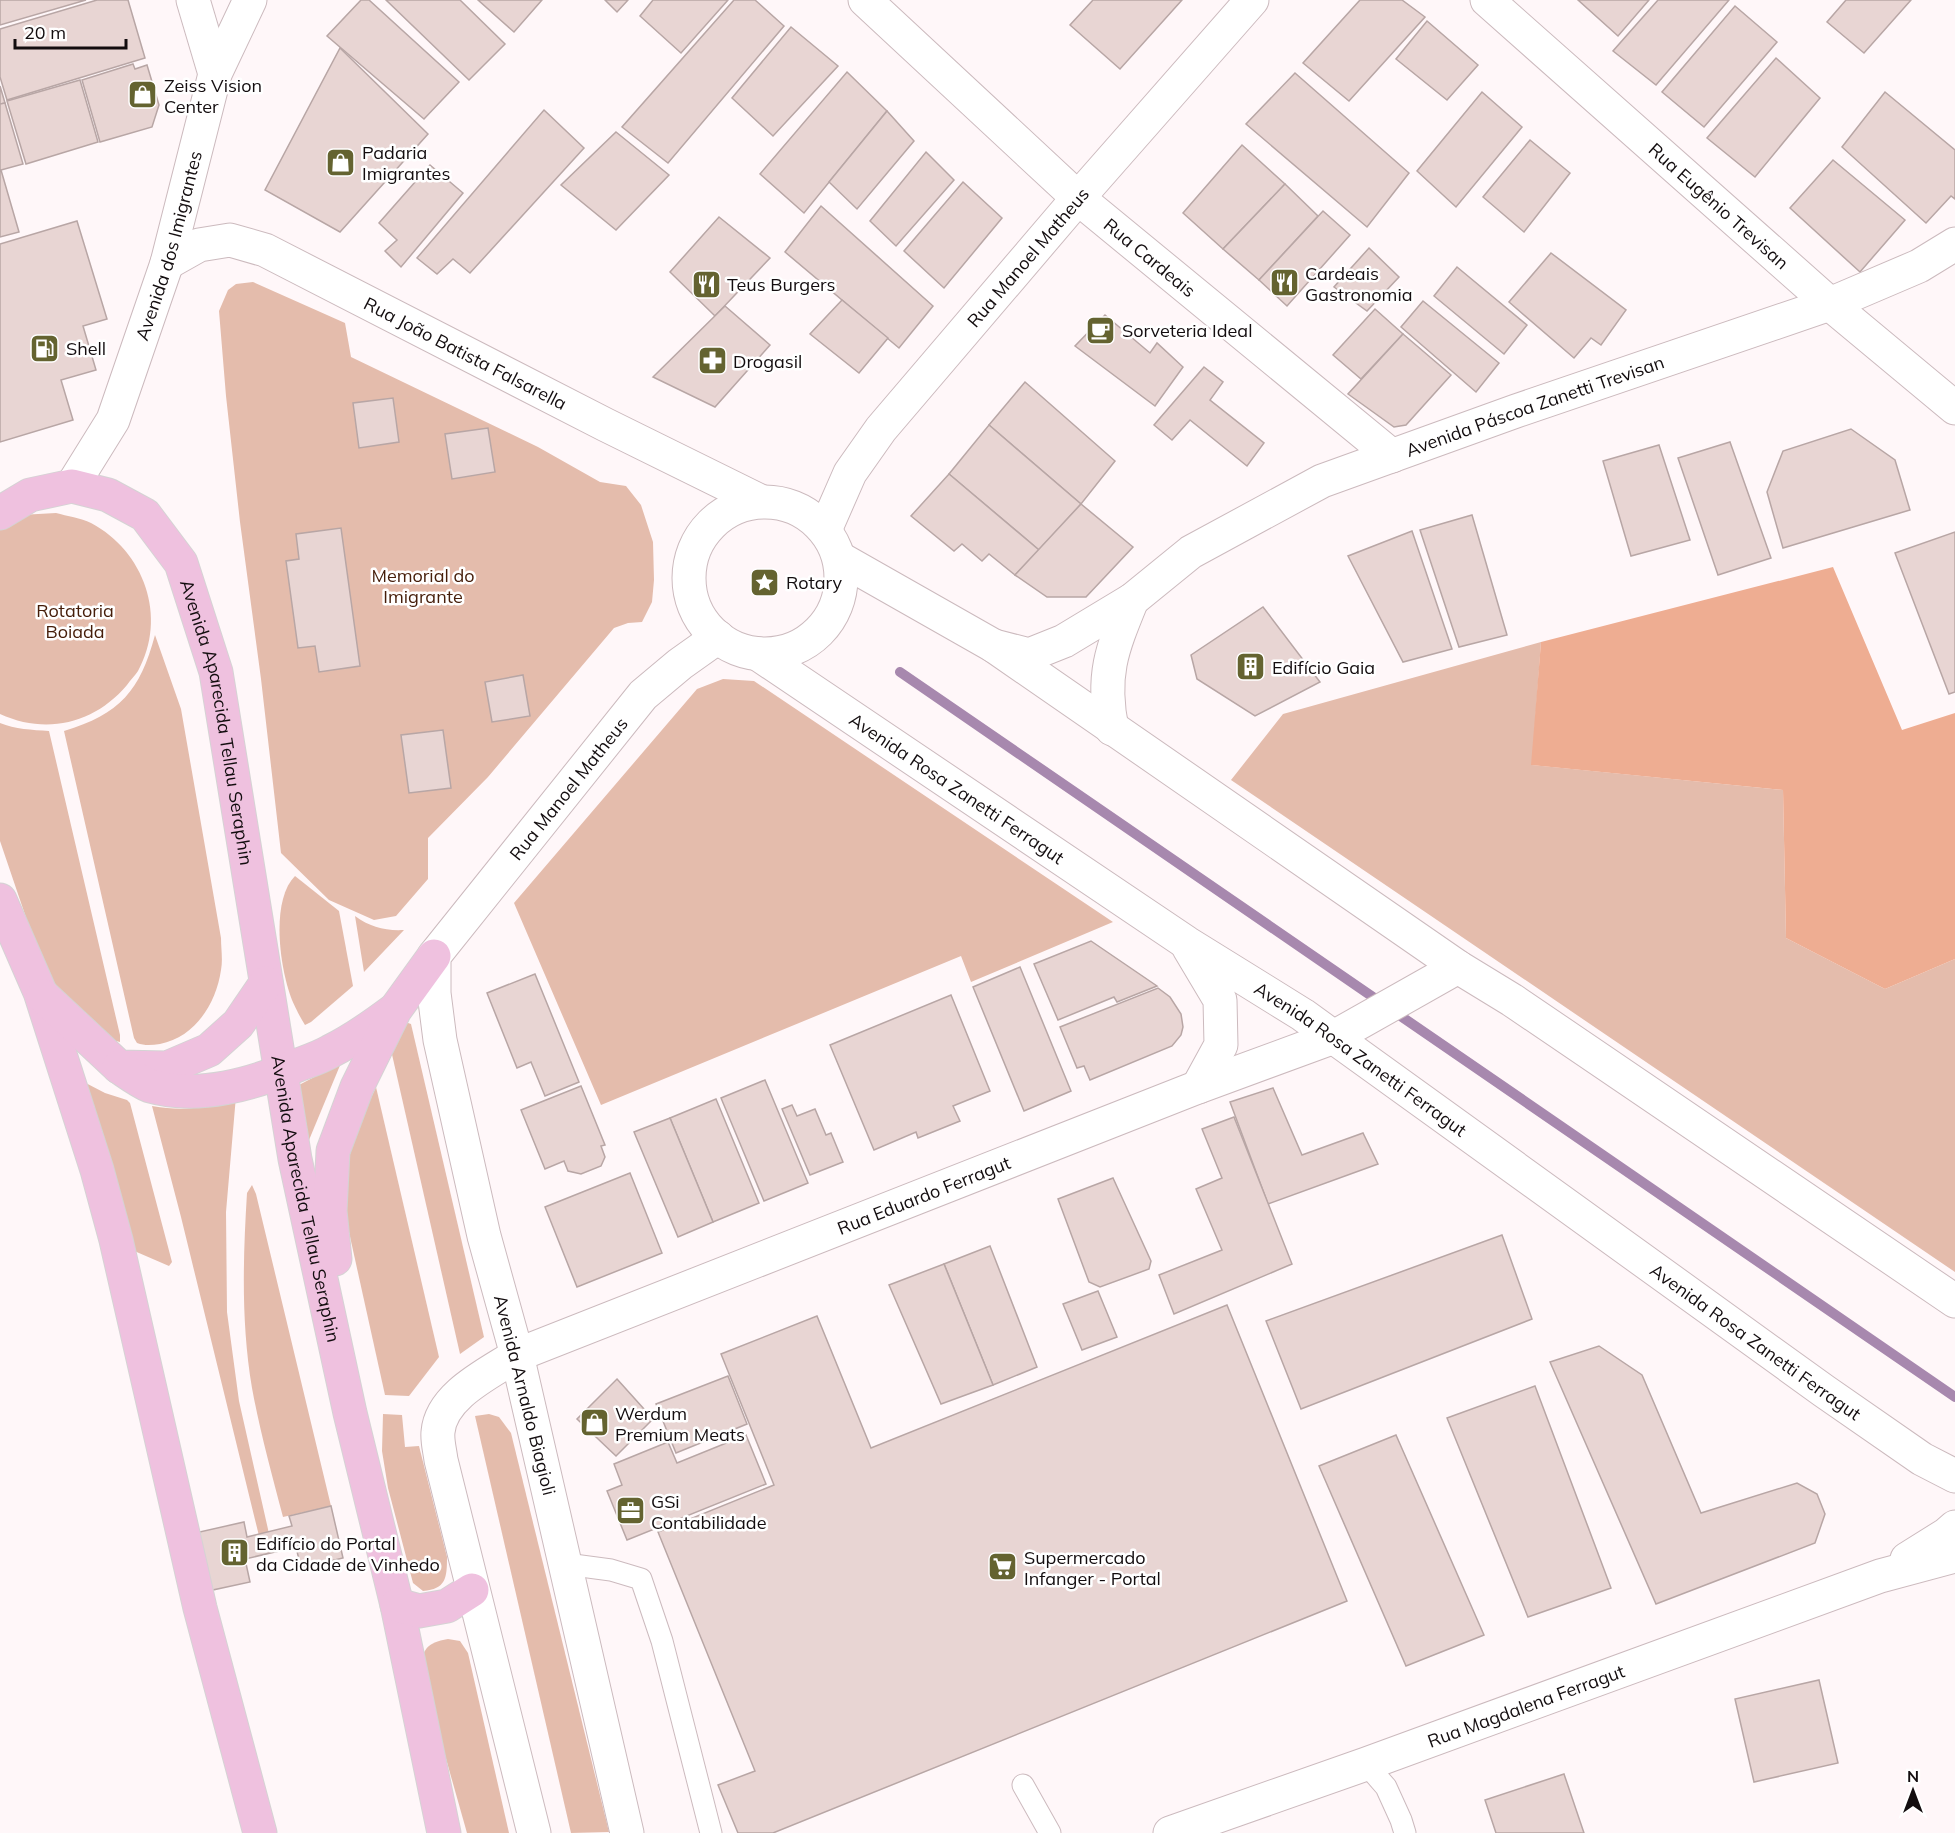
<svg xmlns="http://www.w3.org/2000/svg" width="1955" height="1833" font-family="Mulish,sans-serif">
	<rect width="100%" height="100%" fill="#fff7f9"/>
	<g fill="#e4bcac">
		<path d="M253 282 345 323 351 357 538 447 600 482 626 486 641 505 653 542 654 580 652 602 642 622 628 623 614 628 488 777 428 838V879L396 916 374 920 329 900 281 853 261 679 240 522 226 396 219 311 228 290 236 284Z"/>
		<path d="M56 513C67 516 81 518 91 523 144 551 168 617 138 671 135 676 130 680 127 685 94 724 46 735 0 714V523L20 515Z"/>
		<path d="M155 635 181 709 221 938C221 948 223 960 221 970 216 1004 195 1037 160 1044 152 1045 145 1046 137 1043L134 1038 64 731C120 714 140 691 155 635Z"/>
		<path d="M1541 642 1532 765 1783 790 1786 938 1885 989 1955 959V1272L1231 780 1283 714Z"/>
		<path d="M723 679 754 681 1113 922 971 982 961 956 601 1105 514 903 697 689Z"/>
		<path d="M0 723C15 729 32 730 49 731L120 1035V1042L112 1040 55 990 36 947 0 841Z"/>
		<path d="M295 876 339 911 353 986 311 1022 305 1025C300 1017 296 1009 292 1000 280 970 270 901 295 876Z"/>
		<path d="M355 916C370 927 385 931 404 930L364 972Z"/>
		<path d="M405 1022 411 1024 484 1337 460 1354 391 1050Z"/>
		<path d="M341 1063 309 1140 299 1085Z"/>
		<path d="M80 1080 105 1093 127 1100 130 1103 172 1262 169 1266 132 1250Z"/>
		<path d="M376 1087 439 1357 409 1396 385 1395 345 1214 347 1164 359 1124Z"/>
		<path d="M236 1096 226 1212 227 1312 239 1401 270 1538 260 1540 181 1217 152 1106C187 1112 203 1108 236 1096Z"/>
		<path d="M252 1185 256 1194 331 1506 283 1517C272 1475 260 1432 252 1388 241 1323 243 1258 247 1193Z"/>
		<path d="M383 1414 402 1415 405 1447 419 1446 447 1557C447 1578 446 1589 423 1591L413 1583 388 1488 382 1451Z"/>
		<path d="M489 1414 499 1417 511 1433 609 1832 571 1833 475 1416Z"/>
		<path d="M448 1639 460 1641 468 1653 509 1833H467L422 1674C421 1652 424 1643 448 1639Z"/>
	</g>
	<path fill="#eead92" d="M1833 567 1902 730 1955 713V959L1885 989 1786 938 1783 790 1531 765 1541 642Z"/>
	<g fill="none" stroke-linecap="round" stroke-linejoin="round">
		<path stroke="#a788ae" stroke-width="10" d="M900 672 1955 1397"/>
	</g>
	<g fill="#e8d5d3" stroke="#b8a6a5" stroke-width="1.5">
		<path d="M0 0H86L0 25Z"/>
		<path d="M97 0H128L145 58 7 100 0 77V29Z"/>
		<path d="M361 0H369L459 82 424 119 327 36Z"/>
		<path d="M386 0H460L505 44 469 80Z"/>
		<path d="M478 0H542L514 32Z"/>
		<path d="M605 0H628L617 12Z"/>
		<path d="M653 0H728L681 53 640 16Z"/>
		<path d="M734 0H755L784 26 668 163 622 127Z"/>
		<path d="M1093 0H1182L1120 69 1070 25Z"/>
		<path d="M1360 0H1402L1425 17 1349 101 1303 63Z"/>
		<path d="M1578 0H1649L1618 36Z"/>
		<path d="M1658 0H1729L1656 85 1613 51Z"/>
		<path d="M1846 0H1911L1864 53 1827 22Z"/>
		<path d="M1735 6 1777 42 1704 127 1662 92Z"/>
		<path d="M1427 21 1478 65 1447 100 1396 59Z"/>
		<path d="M791 27 838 66 773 136 732 98Z"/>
		<path d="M340 48 428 134 340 232 265 190Z"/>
		<path d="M1776 58 1820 98 1755 177 1707 138Z"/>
		<path d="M133 64 135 69 147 65 159 105 152 127 100 142 82 80Z"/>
		<path d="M847 72 887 111 804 213 760 174Z"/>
		<path d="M1295 73 1409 173 1367 227 1246 124Z"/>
		<path d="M80 80 98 142 26 164 7 101Z"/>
		<path d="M0 86 5 103 0 104Z"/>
		<path d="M1482 92 1522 127 1456 207 1417 171Z"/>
		<path d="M1885 92 1955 150V199L1951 196 1926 223 1842 147Z"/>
		<path d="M5 103 23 164 1 170 19 232 0 237V104Z"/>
		<path d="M544 110 584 148 470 273 453 259 437 274 417 258Z"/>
		<path d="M887 111 914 141 857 209 829 182Z"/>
		<path d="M616 132 669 175 616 230 561 185Z"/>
		<path d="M1530 140 1570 173 1524 232 1483 197Z"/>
		<path d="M1242 145 1285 184 1223 249 1183 213Z"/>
		<path d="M926 152 954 180 896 246 870 221Z"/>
		<path d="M1833 160 1905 220 1860 272 1790 208Z"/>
		<path d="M430 165 463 193 401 267 385 251 397 240 379 223Z"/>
		<path d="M963 182 1002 218 944 288 904 251Z"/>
		<path d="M1285 184 1318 216 1259 280 1223 249Z"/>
		<path d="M821 206 933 306 899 348 785 252Z"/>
		<path d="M1323 211 1350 235 1287 306 1259 280Z"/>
		<path d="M719 217 770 258 715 316 670 272Z"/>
		<path d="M77 221 107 319 83 326 96 370 61 380 73 420 0 442V244Z"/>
		<path d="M1369 248 1399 277 1367 311 1334 287Z"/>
		<path d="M1551 253 1626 310 1601 345 1591 338 1574 358 1509 302Z"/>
		<path d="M1457 267 1527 325 1504 354 1434 296Z"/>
		<path d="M842 300 888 338 859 373 810 334Z"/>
		<path d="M1423 301 1499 363 1476 392 1401 327Z"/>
		<path d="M725 306 770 345 715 407 653 377Z"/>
		<path d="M1375 309 1403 334 1361 379 1333 355Z"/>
		<path d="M1105 315 1150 353 1157 343 1183 367 1155 406 1075 346Z"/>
		<path d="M1403 334 1451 375 1406 425 1394 427 1348 394Z"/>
		<path d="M1204 367 1223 382 1210 400 1264 443 1247 466 1190 420 1172 440 1154 425Z"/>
		<path d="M1025 382 1115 461 1081 504 989 425Z"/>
		<path d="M393 398 399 442 359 448 353 403Z"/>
		<path d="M989 425 1081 504 1039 550 949 474Z"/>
		<path d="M488 428 495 472 452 479 445 434Z"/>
		<path d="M1851 429 1895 460 1910 510 1783 548 1767 492 1783 451Z"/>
		<path d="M1730 442 1771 558 1718 575 1678 458Z"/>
		<path d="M1659 445 1690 540 1631 556 1603 461Z"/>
		<path d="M949 474 1039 550 1015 575 989 554 982 561 962 544 954 551 911 516Z"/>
		<path d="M1081 504 1133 547 1086 597H1047L1015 575Z"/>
		<path d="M1472 515 1507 635 1459 647 1420 530Z"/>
		<path d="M341 528 360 666 319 672 315 646 298 648 286 561 299 559 296 534Z"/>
		<path d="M1412 531 1452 649 1403 662 1348 556Z"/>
		<path d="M1955 532V692L1949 694 1895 553Z"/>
		<path d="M1263 607 1320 682 1255 716 1197 679 1191 655Z"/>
		<path d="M523 675 530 716 492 722 485 682Z"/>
		<path d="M443 730 451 788 409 793 401 735Z"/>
		<path d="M1091 941 1157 986 1117 1002 1114 997 1058 1020 1034 964Z"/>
		<path d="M1020 967 1071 1091 1024 1111 973 987Z"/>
		<path d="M535 974 579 1082 545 1096 531 1062 517 1068 487 993Z"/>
		<path d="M1158 988 1170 997 1181 1014 1183 1027 1181 1035 1172 1046 1090 1080 1084 1066 1077 1068 1060 1027Z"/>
		<path d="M951 995 990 1091 953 1106 960 1121 918 1138 916 1132 874 1150 830 1045Z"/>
		<path d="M765 1080 808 1183 764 1201 721 1098Z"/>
		<path d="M581 1086 605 1145 601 1146 605 1157 601 1166 581 1174 568 1171 564 1161 545 1169 521 1110Z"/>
		<path d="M1273 1088 1302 1155 1363 1133 1378 1164 1268 1204 1230 1102Z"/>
		<path d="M716 1099 759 1203 713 1222 670 1118Z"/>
		<path d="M792 1105 797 1116 815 1109 826 1135 831 1133 843 1162 810 1175 782 1109Z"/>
		<path d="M1234 1117 1292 1264 1174 1314 1159 1275 1222 1250 1196 1189 1222 1178 1202 1129Z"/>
		<path d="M670 1118 713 1222 678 1237 634 1132Z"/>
		<path d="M630 1173 662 1253 577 1287 545 1207Z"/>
		<path d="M1113 1178 1151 1261 1149 1269 1100 1287 1089 1282 1058 1199Z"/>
		<path d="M1502 1235 1532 1319 1301 1409 1266 1321Z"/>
		<path d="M990 1246 1037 1367 993 1385 944 1264Z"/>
		<path d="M944 1264 993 1385 941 1404 889 1285Z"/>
		<path d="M1098 1291 1117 1337 1082 1350 1063 1304Z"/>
		<path d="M1227 1305 1347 1601 773 1833H738L718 1785 755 1771 658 1532 774 1485 721 1354 817 1316 871 1448Z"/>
		<path d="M1599 1346 1642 1375 1701 1513 1797 1483 1817 1494 1825 1514 1815 1543 1656 1604 1550 1362Z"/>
		<path d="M728 1376 747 1424 676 1453 656 1404Z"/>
		<path d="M617 1379 653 1419 616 1456 577 1419Z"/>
		<path d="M1535 1386 1611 1588 1528 1617 1447 1418Z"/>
		<path d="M746 1435 766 1484 627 1540 607 1491 622 1485 614 1464 668 1442 677 1463Z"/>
		<path d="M1396 1435 1484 1635 1406 1666 1319 1466Z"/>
		<path d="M331 1506 343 1558 301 1568 296 1547 245 1559 250 1582 208 1591 195 1533 244 1522 247 1537 292 1526 289 1516Z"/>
		<path d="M1819 1680 1838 1763 1754 1782 1735 1699Z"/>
		<path d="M1564 1774 1584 1833H1496L1485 1800Z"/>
	</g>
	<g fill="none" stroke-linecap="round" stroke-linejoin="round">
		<defs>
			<g id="service">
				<path d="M566 1564 611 1570 641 1579 662 1641 711 1833"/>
				<path d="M1366 1764 1386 1787 1401 1820 1405 1833"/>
				<path d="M1023 1785 1050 1833"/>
			</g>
			<g id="minor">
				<path d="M193 0 215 74"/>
				<path id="s1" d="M865 0 1078 198 1392 456"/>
				<path id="s2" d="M1487 0 1830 304 1955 408"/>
				<path id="s3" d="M167 263 199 245 230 240 265 250 606 425 760 501"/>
				<path id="s4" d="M994 646 1029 655 1064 641 1132 600 1191 552 1322 481 1516 411 1830 304 1919 266 1955 244"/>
				<path d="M1112 729C1101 675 1112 649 1132 600"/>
			</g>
			<g id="secondary">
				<path id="s5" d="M72 486 113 420 167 263 215 74 250 0"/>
				<circle cx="765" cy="578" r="76"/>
				<path id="s6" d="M825 530 850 473 881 429 1078 198 1252 0"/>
				<path d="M839 558 994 646 1458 967 1512 1000 1955 1301"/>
				<path id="s7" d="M758 654 1187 943 1303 1015 1824 1391 1922 1459 1955 1476"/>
				<path d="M1189 948 1220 1000 1221 1045 1198 1087"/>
				<path d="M1907 1559 1947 1534 1955 1527"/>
				<path id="s8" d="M534 1833 441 1460C440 1451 437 1441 438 1432 441 1395 490 1373 517 1355L1198 1087 1334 1037 1458 967"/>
				<path id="s9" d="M627 1833 517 1355 484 1236 440 1040 434 993V956L643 695 680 664 718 637"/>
				<path id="s10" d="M1170 1833 1366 1764 1880 1576 1955 1556"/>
			</g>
			<g id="primary">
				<path id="s11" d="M0 513 30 495 72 486 108 495 145 515 181 563 216 672 295 1159 350 1413 397 1605 444 1833"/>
				<path d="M0 900 40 992 97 1170 116 1240 200 1608 260 1833"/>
				<path d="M43 996 119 1067 167 1068 209 1050 238 1024 266 983"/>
				<path d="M119 1067C128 1073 140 1082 150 1086 199 1100 252 1084 298 1065 309 1061 321 1057 331 1051 353 1040 373 1026 393 1011"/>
				<path d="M335 1259 330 1211 333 1151 357 1087 395 1010 434 956"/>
				<path d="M397 1605 419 1611 447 1606 472 1590"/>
			</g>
		</defs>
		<use href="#service" stroke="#ccbabe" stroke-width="23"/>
		<use href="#minor" stroke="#ccbabe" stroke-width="35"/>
		<use href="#secondary" stroke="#ccbabe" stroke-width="35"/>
		<use href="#primary" stroke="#d5d3d4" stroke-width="35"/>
		<use href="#service" stroke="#fff" stroke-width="21"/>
		<use href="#minor" stroke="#fff" stroke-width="33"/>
		<use href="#secondary" stroke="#fff" stroke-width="33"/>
		<use href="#primary" stroke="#efc1df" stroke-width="33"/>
	</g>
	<defs>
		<symbol id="shop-square" viewBox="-11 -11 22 22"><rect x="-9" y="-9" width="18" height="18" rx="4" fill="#646330" stroke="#fff"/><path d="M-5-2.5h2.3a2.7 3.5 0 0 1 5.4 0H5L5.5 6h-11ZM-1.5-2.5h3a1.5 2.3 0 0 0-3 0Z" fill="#fff"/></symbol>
		<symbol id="restaurant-square" viewBox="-11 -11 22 22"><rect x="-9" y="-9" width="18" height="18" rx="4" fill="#646330" stroke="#fff"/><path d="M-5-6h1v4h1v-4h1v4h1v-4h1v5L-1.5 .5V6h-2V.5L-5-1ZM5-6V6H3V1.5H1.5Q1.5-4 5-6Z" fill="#fff"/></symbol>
		<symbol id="cafe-square" viewBox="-11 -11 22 22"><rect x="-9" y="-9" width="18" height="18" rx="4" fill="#646330" stroke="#fff"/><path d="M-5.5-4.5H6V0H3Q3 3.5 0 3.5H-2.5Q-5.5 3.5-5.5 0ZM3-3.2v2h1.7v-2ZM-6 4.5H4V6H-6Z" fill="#fff"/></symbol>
		<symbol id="fuel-square" viewBox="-11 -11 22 22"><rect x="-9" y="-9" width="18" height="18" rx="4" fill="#646330" stroke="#fff"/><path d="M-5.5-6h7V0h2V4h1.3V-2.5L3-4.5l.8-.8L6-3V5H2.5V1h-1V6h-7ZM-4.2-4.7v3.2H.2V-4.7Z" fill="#fff"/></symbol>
		<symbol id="pharmacy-square" viewBox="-11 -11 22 22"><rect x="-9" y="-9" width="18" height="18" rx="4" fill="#646330" stroke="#fff"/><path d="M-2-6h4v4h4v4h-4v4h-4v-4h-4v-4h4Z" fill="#fff"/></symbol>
		<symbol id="sight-square" viewBox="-11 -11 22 22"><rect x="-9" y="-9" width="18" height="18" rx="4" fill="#646330" stroke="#fff"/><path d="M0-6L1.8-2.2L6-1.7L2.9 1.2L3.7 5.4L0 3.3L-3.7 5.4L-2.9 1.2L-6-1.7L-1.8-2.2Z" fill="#fff"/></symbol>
		<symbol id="building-square" viewBox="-11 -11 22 22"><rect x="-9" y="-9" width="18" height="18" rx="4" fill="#646330" stroke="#fff"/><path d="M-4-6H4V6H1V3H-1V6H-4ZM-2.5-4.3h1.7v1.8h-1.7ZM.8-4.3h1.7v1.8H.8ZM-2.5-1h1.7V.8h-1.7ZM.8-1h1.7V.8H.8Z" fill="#fff"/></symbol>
		<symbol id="office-square" viewBox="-11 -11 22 22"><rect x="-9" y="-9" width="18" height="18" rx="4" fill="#646330" stroke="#fff"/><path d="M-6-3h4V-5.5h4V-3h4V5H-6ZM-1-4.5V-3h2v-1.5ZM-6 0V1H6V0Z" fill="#fff"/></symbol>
		<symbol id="supermarket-square" viewBox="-11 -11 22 22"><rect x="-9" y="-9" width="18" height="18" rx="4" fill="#646330" stroke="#fff"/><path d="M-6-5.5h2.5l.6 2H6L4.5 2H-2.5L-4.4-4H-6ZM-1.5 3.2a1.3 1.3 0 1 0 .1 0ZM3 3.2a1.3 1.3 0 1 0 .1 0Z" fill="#fff"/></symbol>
	</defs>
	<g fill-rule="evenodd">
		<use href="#shop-square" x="126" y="78" width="33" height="33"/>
		<use href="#shop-square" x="324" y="146" width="33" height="33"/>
		<use href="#restaurant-square" x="1268" y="266" width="33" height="33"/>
		<use href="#restaurant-square" x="690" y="268" width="33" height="33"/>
		<use href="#cafe-square" x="1084" y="314" width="33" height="33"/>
		<use href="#fuel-square" x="28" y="332" width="33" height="33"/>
		<use href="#pharmacy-square" x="696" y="344" width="33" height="33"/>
		<use href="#sight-square" x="748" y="566" width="33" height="33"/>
		<use href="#building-square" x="1234" y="650" width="33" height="33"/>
		<use href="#shop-square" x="578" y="1406" width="33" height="33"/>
		<use href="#office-square" x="614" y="1494" width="33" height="33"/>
		<use href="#building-square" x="218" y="1536" width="33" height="33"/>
		<use href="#supermarket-square" x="986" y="1550" width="33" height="33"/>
	</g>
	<g text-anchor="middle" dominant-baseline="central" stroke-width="5" stroke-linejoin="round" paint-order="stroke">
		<g font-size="18" fill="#130d0f" stroke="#fff" text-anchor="start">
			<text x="164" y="85">Zeiss Vision<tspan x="164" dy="21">Center</tspan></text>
			<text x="362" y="152">Padaria<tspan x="362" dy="21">Imigrantes</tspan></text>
			<text x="1305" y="273">Cardeais<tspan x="1305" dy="21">Gastronomia</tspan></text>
			<text x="727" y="284">Teus Burgers</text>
			<text x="1122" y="330">Sorveteria Ideal</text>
			<text x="66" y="348">Shell</text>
			<text x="733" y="361">Drogasil</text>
			<text x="786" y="582">Rotary</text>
			<text x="1272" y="667">Edifício Gaia</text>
			<text x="615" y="1413">Werdum<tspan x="615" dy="21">Premium Meats</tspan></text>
			<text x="651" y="1501">GSi<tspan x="651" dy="21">Contabilidade</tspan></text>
			<text x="256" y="1543">Edifício do Portal<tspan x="256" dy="21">da Cidade de Vinhedo</tspan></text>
			<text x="1024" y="1557">Supermercado<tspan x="1024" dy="21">Infanger - Portal</tspan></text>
		</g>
		<g font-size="18" fill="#130d0f" stroke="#fff">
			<text stroke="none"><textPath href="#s2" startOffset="310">Rua Eugênio Trevisan</textPath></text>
			<text stroke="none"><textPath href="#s5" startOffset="261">Avenida dos Imigrantes</textPath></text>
			<text stroke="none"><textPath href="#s6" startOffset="342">Rua Manoel Matheus</textPath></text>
			<text stroke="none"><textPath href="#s1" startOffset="384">Rua Cardeais</textPath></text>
			<text stroke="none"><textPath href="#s3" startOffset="330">Rua João Batista Falsarella</textPath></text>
			<text stroke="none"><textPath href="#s4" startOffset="604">Avenida Páscoa Zanetti Trevisan</textPath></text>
			<text stroke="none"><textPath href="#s11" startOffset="381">Avenida Aparecida Tellau Seraphin</textPath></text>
			<text stroke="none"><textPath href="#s9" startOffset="1114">Rua Manoel Matheus</textPath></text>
			<text stroke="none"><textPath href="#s7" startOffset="240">Avenida Rosa Zanetti Ferragut</textPath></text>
			<text stroke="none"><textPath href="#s7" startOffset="726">Avenida Rosa Zanetti Ferragut</textPath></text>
			<text stroke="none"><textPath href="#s8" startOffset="964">Rua Eduardo Ferragut</textPath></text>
			<text stroke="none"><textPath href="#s11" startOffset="866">Avenida Aparecida Tellau Seraphin</textPath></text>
			<text stroke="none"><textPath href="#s7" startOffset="1212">Avenida Rosa Zanetti Ferragut</textPath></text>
			<text transform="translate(525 1395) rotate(76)">Avenida Arnaldo Biagioli</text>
			<text stroke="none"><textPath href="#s10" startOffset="378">Rua Magdalena Ferragut</textPath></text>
		</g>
		<g font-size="18" fill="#451d09" stroke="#fff">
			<text x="423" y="575">Memorial do<tspan x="423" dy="21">Imigrante</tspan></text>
			<text x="75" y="610">Rotatoria<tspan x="75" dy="21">Boiada</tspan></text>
		</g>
	</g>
	<g transform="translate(1913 1791)" stroke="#ffffff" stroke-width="4.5" paint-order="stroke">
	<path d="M0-4.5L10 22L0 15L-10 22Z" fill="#130d0f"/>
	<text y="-9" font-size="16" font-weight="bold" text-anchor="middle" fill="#130d0f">N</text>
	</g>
	<path d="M15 39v9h111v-9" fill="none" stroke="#130d0f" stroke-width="3"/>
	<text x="24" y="39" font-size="18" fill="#130d0f" stroke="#ffffff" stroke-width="4.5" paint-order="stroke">20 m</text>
</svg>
